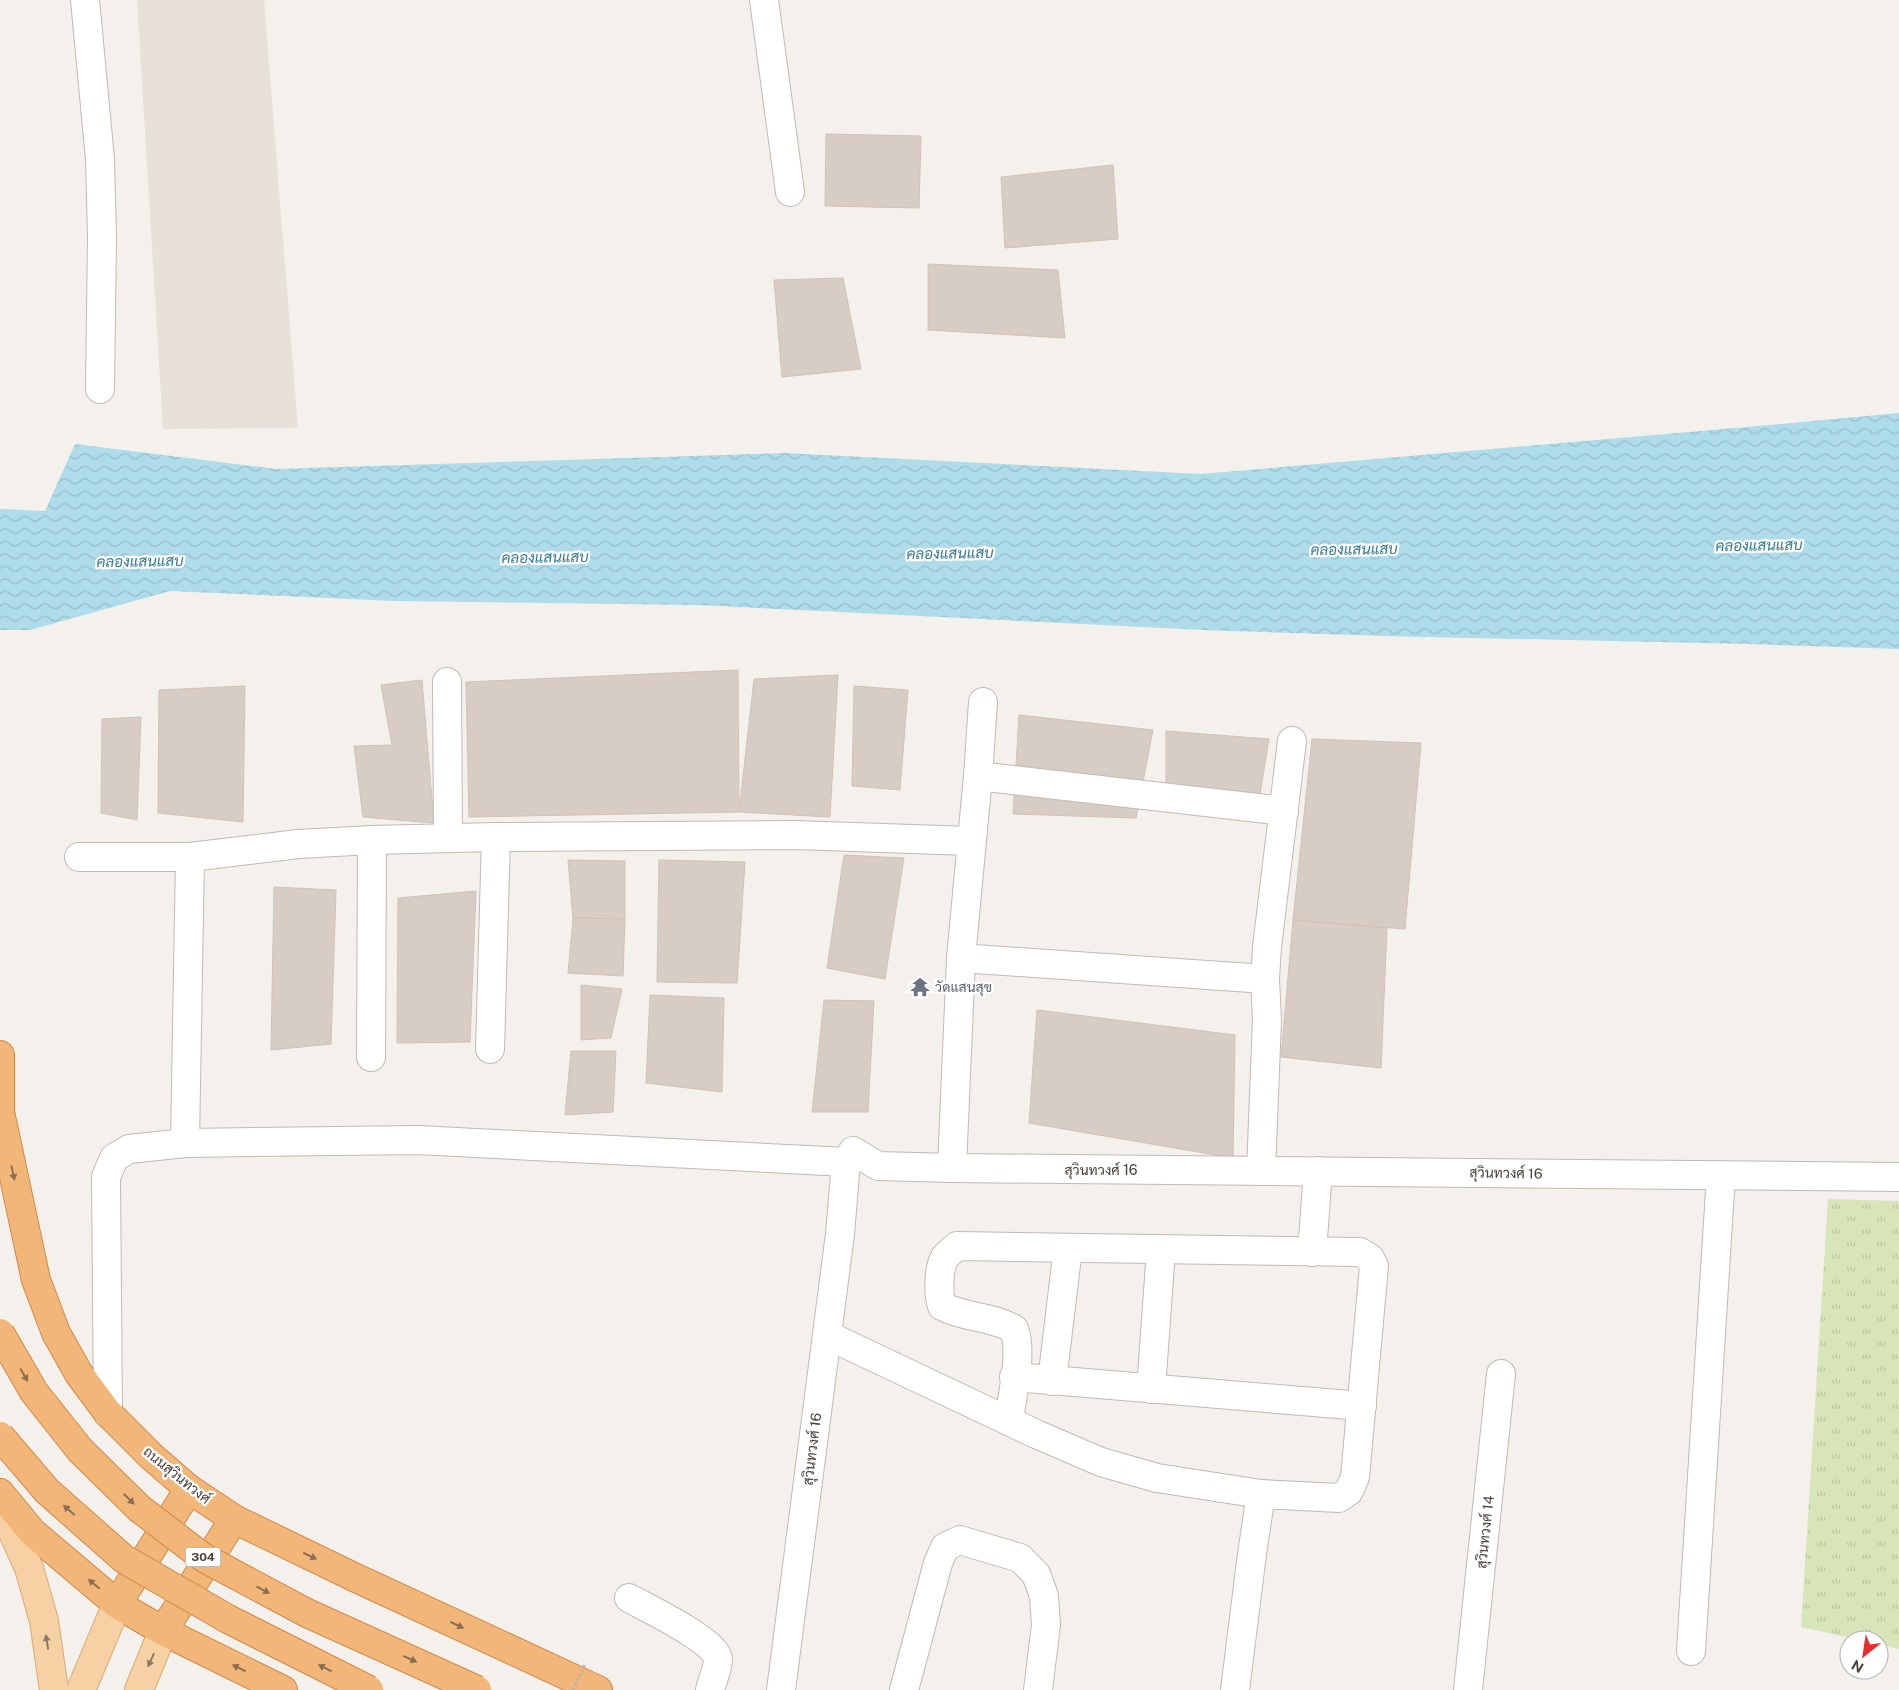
<svg xmlns="http://www.w3.org/2000/svg" width="1899" height="1690" font-family="'Public Sans',Sarabun,sans-serif">
	<defs>
		<pattern id="grass-tufts" width="24" height="20" patternUnits="userSpaceOnUse" patternTransform="scale(1.25)"><rect width="24" height="20" fill="#d8e5b8"/><path d="M3 7l-1-3M5 7V3M7 7l1-3M15 17l-1-3M17 17v-4M19 17l1-3" fill="none" stroke="#bbc69f"/></pattern>
		<pattern id="water-waves" width="16" height="10" patternUnits="userSpaceOnUse" patternTransform="scale(1.25)"><rect width="16" height="10" fill="#aedceb"/><path d="M0 5q4-4 8 0t8 0" fill="none" stroke="#97beca"/></pattern>
	</defs>
	<rect width="100%" height="100%" fill="#f4f0ec"/>
	<path fill="#e8e1da" d="M137 0H264L298 428 163 429Z"/>
	<path fill="url(#grass-tufts)" d="M1828 1199 1899 1201V1649L1879 1644V1640H1860L1801 1627Z"/>
	<path fill="url(#water-waves)" d="M1899 413V649L1747 644 1382 636 1203 630 699 605 395 601 170 591 30 630H0V509L45 511 75 444 277 469 784 453 1201 474 1747 427Z"/>
	<g fill="#d8cdc5" stroke="#cfc1b6">
		<path d="M826 134 921 136 919 208 825 206Z"/>
		<path d="M1113 165 1118 239 1005 248 1001 177Z"/>
		<path d="M928 264 1058 270 1065 338 928 330Z"/>
		<path d="M843 278 861 369 782 377 774 280Z"/>
		<path d="M738 670 739 812 469 817 466 682Z"/>
		<path d="M838 675 830 817 739 812 754 679Z"/>
		<path d="M422 680 434 823 363 817 354 746 392 745 381 685Z"/>
		<path d="M245 686 243 822 158 813 159 690Z"/>
		<path d="M854 686 908 690 900 790 852 786Z"/>
		<path d="M1019 715 1153 730 1136 818 1013 814Z"/>
		<path d="M141 717 137 820 101 813 102 719Z"/>
		<path d="M1166 731 1269 739 1260 794 1166 786Z"/>
		<path d="M1312 739 1421 743 1405 929 1293 920Z"/>
		<path d="M844 855 904 858 885 979 827 968Z"/>
		<path d="M568 860 625 861V919L573 918Z"/>
		<path d="M659 860 745 862 737 983 657 982Z"/>
		<path d="M274 887 336 890 331 1044 271 1050Z"/>
		<path d="M476 891 470 1042 397 1043 398 898Z"/>
		<path d="M573 918 625 919 623 976 568 973Z"/>
		<path d="M1293 920 1387 928 1381 1068 1281 1057Z"/>
		<path d="M581 985 622 989 611 1038 581 1040Z"/>
		<path d="M650 995 724 998 722 1092 646 1083Z"/>
		<path d="M824 1000 874 1001 868 1112H812Z"/>
		<path d="M1037 1010 1235 1035 1233 1158 1029 1123Z"/>
		<path d="M571 1051H616L613 1112 565 1115Z"/>
	</g>
	<g fill="none" stroke-linecap="round" stroke-linejoin="round">
		<defs>
			<g id="minor">
				<path d="M85 0 100 159 102 238 100 389"/>
				<path d="M764 0 790 192"/>
				<path d="M447 682 448 838"/>
				<path d="M978 776 983 702"/>
				<path d="M372 840 496 837 794 835 971 841"/>
				<path d="M79 857H190"/>
				<path d="M961 958 978 776 1284 811"/>
				<path d="M1265 979 1267 947 1292 741"/>
				<path d="M490 1049 496 837"/>
				<path d="M185 1143 190 857 298 844 372 840 371 1057"/>
				<path d="M952 1168 961 958 1265 979 1267 1020 1261 1171"/>
				<path d="M1312 1252 1318 1171"/>
				<path d="M827 1335 1036 1434 1101 1462 1157 1478 1261 1494 1252 1554 1235 1690"/>
				<path d="M1014 1377 1362 1406"/>
				<path d="M1052 1381 1068 1248"/>
				<path d="M1151 1389 1161 1250"/>
				<path d="M108 1413 106 1177 114 1158 129 1149 185 1143 418 1140 846 1162"/>
				<path d="M1009 1421C1012 1394 1023 1354 1014 1329 991 1316 964 1318 942 1306 938 1294 938 1269 945 1257 948 1253 953 1250 957 1246L1360 1252 1370 1258 1374 1266 1355 1477 1349 1491 1339 1498 1261 1494"/>
				<path d="M629 1598C645 1607 718 1642 718 1659 718 1669 712 1681 710 1690"/>
				<path d="M1691 1651 1721 1175"/>
				<path d="M781 1690 840 1234 846 1162 853 1151 878 1166 952 1168 1899 1177"/>
				<path d="M904 1690 938 1563 945 1547 960 1540 1020 1558 1036 1574 1044 1596 1046 1625 1038 1690"/>
				<path d="M1468 1690 1501 1374"/>
			</g>
			<g id="major">
				<path d="M0 1504 29 1568 44 1621 54 1690"/>
				<path d="M81 1690 117 1604"/>
				<path d="M139 1690 163 1631"/>
			</g>
			<g id="highway">
				<path d="M0 1055V1112L36 1280 56 1333 79 1374 108 1413 151 1456 189 1489 234 1519 356 1578 598 1690"/>
				<path d="M0 1493 32 1532 117 1604 163 1631 283 1690"/>
				<path d="M117 1604 189 1489"/>
				<path d="M163 1631 234 1519"/>
			</g>
		</defs>
		<use href="#minor" stroke="#c2b9b2" stroke-width="30"/>
		<use href="#major" stroke="#daaa74" stroke-width="30"/>
		<use href="#highway" stroke="#d18849" stroke-width="30"/>
		<use href="#minor" stroke="#fff" stroke-width="28"/>
		<use href="#major" stroke="#f6d1a3" stroke-width="28"/>
		<use href="#highway" stroke="#f2b679" stroke-width="28"/>
		<defs>
			<g id="highway-bridge">
				<path d="M0 1333 34 1392 80 1450 140 1509 204 1558 307 1613 477 1690"/>
				<path d="M0 1436 47 1491 124 1559 228 1619 369 1690"/>
			</g>
		</defs>
		<use href="#highway-bridge" stroke="#d18849" stroke-width="30" stroke-linecap="butt"/>
		<path stroke="#c0b0a1" stroke-width="3" stroke-dasharray="2.5 2.5" stroke-linecap="butt" d="M573 1690 585 1664"/>
		<use href="#highway-bridge" stroke="#f2b679" stroke-width="28"/>
	</g>
	<defs><path id="oneway-solid" d="M-6-.8H1V-3.2L6.5 0L1 3.2V.8H-6Z" transform="scale(1.25)"/></defs>
	<g fill="#8c6f53">
		<use href="#oneway-solid" transform="translate(13 1173) rotate(78)"/>
		<use href="#oneway-solid" transform="translate(24 1375) rotate(60)"/>
		<use href="#oneway-solid" transform="translate(129 1499) rotate(44)"/>
		<use href="#oneway-solid" transform="translate(69 1510) rotate(-139)"/>
		<use href="#oneway-solid" transform="translate(310 1556) rotate(26)"/>
		<use href="#oneway-solid" transform="translate(94 1584) rotate(-140)"/>
		<use href="#oneway-solid" transform="translate(263 1590) rotate(28)"/>
		<use href="#oneway-solid" transform="translate(457 1625) rotate(25)"/>
		<use href="#oneway-solid" transform="translate(410 1659) rotate(24)"/>
		<use href="#oneway-solid" transform="translate(239 1668) rotate(-154)"/>
		<use href="#oneway-solid" transform="translate(325 1668) rotate(-153)"/>
	</g>
	<g fill="#8e7a64">
		<use href="#oneway-solid" transform="translate(47 1642) rotate(-99)"/>
		<use href="#oneway-solid" transform="translate(151 1660) rotate(114)"/>
	</g>
	<defs>
		<symbol id="temple-bare" viewBox="-9 -9 18 18"><path d="M0-6L5-2H3V0L6.5 2.5H4V6H1.5V3h-3V6H-4V2.5H-6.5L-3 0V-2H-5Z" fill="#6b7280" stroke="#fff" stroke-width="2.5" paint-order="stroke"/></symbol>
	</defs>
	<g fill-rule="evenodd">
		<use href="#temple-bare" x="906" y="973" width="28" height="28"/>
	</g>
	<g text-anchor="middle" dominant-baseline="central" stroke-width="4.5" stroke-linejoin="round" paint-order="stroke">
		<rect fill="#fff" stroke="#7f7975" stroke-width="1" x="185.5" y="1547.5" width="35" height="19" rx="4"/>
		<g font-size="12" font-weight="bold" fill="#48403a">
			<text x="203" y="1557">304</text>
		</g>
		<g font-size="14" fill="#5b616d" stroke="#fff" text-anchor="start">
			<text x="935" y="987">วัดแสนสุข</text>
		</g>
		<g font-size="14" fill="#48403a" stroke="#fff">
			<text x="1101" y="1170">สุวินทวงศ์ 16</text>
			<text transform="translate(1506 1173) rotate(1)">สุวินทวงศ์ 16</text>
			<text transform="translate(812 1449) rotate(-83)">สุวินทวงศ์ 16</text>
			<text transform="translate(177 1475) rotate(39)">ถนนสุวินทวงศ์</text>
			<text transform="translate(1485 1532) rotate(-84)">สุวินทวงศ์ 14</text>
		</g>
		<g font-size="15" font-style="italic" fill="#357c95" stroke="#fff">
			<text transform="translate(1759 545) rotate(-1)">คลองแสนแสบ</text>
			<text transform="translate(1354 549) rotate(-1)">คลองแสนแสบ</text>
			<text transform="translate(950 553) rotate(-1)">คลองแสนแสบ</text>
			<text transform="translate(545 557) rotate(-1)">คลองแสนแสบ</text>
			<text transform="translate(140 561) rotate(-1)">คลองแสนแสบ</text>
		</g>
	</g>
	<g transform="translate(1864 1655) rotate(210)"><circle r="24" fill="#ffffff" stroke="#b6b3b0"/>
	<path d="M0-4L9 19L0 12L-9 19Z" fill="#e72f32"/>
	<text y="-8" font-size="14" font-weight="bold" text-anchor="middle" fill="#48403a">N</text>
	</g>
</svg>
